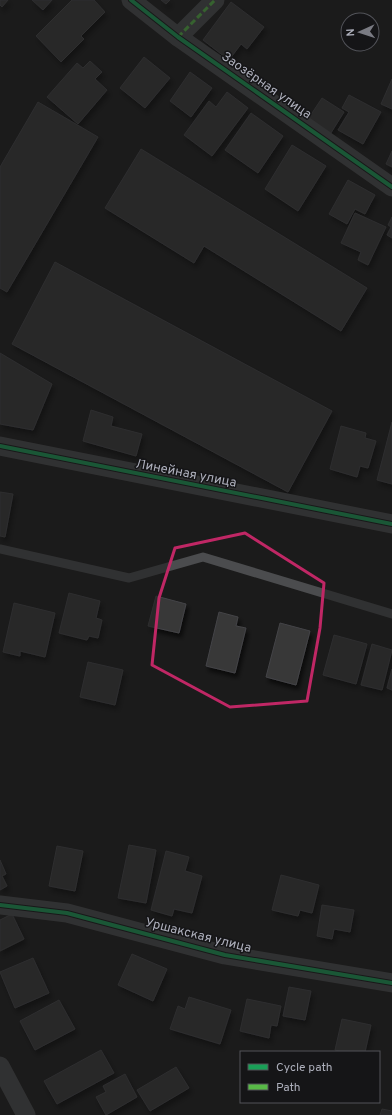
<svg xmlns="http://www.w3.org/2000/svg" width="392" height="1115" font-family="Overpass,sans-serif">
	<defs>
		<filter id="shadow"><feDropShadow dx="2.5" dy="4.5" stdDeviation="2" flood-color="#0009"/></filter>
	</defs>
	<rect width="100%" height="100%" fill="#1b1b1b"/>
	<g fill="#373739" stroke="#444447" filter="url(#shadow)">
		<path d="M0 0H8L2 7 0 5Z"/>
		<path d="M32 0H52L43 10Z"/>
		<path d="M72 0H94L105 12 81 36 84 39 61 62 36 36Z"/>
		<path d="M161 0H170L166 4Z"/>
		<path d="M231 2 264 27 247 49 241 44 229 60 203 40Z"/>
		<path d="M144 57 170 78 145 108 120 88Z"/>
		<path d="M90 61 102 72 95 79 107 90 78 124 47 97 77 63 83 68Z"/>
		<path d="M190 72 212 88 191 117 170 101Z"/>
		<path d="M392 79V109L381 104Z"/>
		<path d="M227 92 248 108 212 156 184 135 209 101 216 107Z"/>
		<path d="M349 95 381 112 363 144 338 130 349 112 342 108Z"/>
		<path d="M322 98 344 112 329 136 306 122Z"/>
		<path d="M38 102 98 137 7 292 0 288V167Z"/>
		<path d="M251 113 283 136 258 173 225 150Z"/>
		<path d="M292 145 326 166 298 211 265 189Z"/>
		<path d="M141 149 367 288 341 331 204 246 194 263 105 208Z"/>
		<path d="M392 151V167L386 164Z"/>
		<path d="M348 180 375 195 365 214 355 209 347 224 329 214Z"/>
		<path d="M355 213 386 227 368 265 358 260 361 252 341 243Z"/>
		<path d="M392 217V238L387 235 391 227 388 225Z"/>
		<path d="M55 262 332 411 288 492 12 344Z"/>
		<path d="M0 353 52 384 33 430 0 424Z"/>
		<path d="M91 410 113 417 111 426 142 434 136 456 83 441Z"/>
		<path d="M392 422V484L377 480Z"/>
		<path d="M341 426 366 433 365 438 376 441 368 468 360 466 357 477 330 469Z"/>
		<path d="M0 492 13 494 5 537 0 536Z"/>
		<path d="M69 593 100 601 96 618 102 620 98 638 89 636 87 640 59 633Z"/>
		<path d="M156 596 186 604 179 633 148 626Z"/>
		<path d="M14 603 55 613 45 657 20 651V656L3 652Z"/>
		<path d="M219 612 238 617 236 626 246 628 235 673 206 666Z"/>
		<path d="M280 623 310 631 296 685 266 677Z"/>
		<path d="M334 635 367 644 356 684 323 675Z"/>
		<path d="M372 644 392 650 382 690 361 685Z"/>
		<path d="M88 662 123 670 115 705 80 697Z"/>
		<path d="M392 669V690L387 688Z"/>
		<path d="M129 845 156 850 146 903 118 898Z"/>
		<path d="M57 846 83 851 75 891 49 886Z"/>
		<path d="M166 851 189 857 185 871 202 876 192 913 174 909 172 916 151 910Z"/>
		<path d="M0 860 6 874 2 876 7 886 0 890Z"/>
		<path d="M281 875 319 885 312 913 300 910 298 916 272 910Z"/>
		<path d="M322 905 354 910 350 932 334 929 332 939 317 936Z"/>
		<path d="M12 914 24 939 0 951V920Z"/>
		<path d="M132 954 167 969 153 1001 118 985Z"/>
		<path d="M33 958 49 993 15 1008 0 972Z"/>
		<path d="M289 987 311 991 305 1020 283 1016Z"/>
		<path d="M189 997 231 1010 220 1044 170 1029 178 1006 185 1009Z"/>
		<path d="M247 999 281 1006 277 1026 271 1025 269 1038 240 1031Z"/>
		<path d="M59 1000 75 1029 35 1050 20 1021Z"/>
		<path d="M342 1019 371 1025 365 1052H343L335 1050Z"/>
		<path d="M101 1050 114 1073 57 1104 44 1081Z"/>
		<path d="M176 1067 189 1088 150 1111 137 1090Z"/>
		<path d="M125 1074 137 1097 106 1115 96 1097 106 1092 103 1086Z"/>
		<path d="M382 1109 392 1111V1115H380Z"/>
	</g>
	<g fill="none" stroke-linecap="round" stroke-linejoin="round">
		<path stroke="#4b4c4e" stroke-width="9" d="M0 549 129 578 203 557 392 614"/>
		<g stroke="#4b4c4e" stroke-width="19">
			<path d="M131 0 178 37 392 187"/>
			<path d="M178 37 215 0"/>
			<path d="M0 446 392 524"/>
			<path d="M0 905 67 913 225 955 392 983"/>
			<path d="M0 1066 26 1115"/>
		</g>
		<path stroke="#58b947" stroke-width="3" stroke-dasharray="6 3" stroke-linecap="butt" d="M178 37 215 0"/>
		<defs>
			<g id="cycleway">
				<path d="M131 0 178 37 392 187"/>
				<path d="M0 446 392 524"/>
				<path d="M0 905 67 913 225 955 392 983"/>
			</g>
		</defs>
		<use href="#cycleway" stroke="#151517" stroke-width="6"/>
		<use href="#cycleway" stroke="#1a9f57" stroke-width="4"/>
	</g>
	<path d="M0 0H392V1115H0ZM245 533 324 583 320 628 307 701 230 707 152 665 159 598 175 548Z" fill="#1b1b1b" fill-opacity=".55" fill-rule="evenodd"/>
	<path fill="none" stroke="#c02765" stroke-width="3" stroke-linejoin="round" d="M245 533 324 583 320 628 307 701 230 707 152 665 159 598 175 548Z"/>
	<g text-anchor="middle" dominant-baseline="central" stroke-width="3" stroke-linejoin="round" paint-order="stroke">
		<g font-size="13" fill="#adafbb" stroke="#151517">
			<text transform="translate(266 86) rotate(35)">Заозёрная улица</text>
			<text transform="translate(186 474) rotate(11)">Линейная улица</text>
			<text transform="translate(198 936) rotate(14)">Уршакская улица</text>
		</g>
	</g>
	<rect x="240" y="1051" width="140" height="52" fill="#151517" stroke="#525359"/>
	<rect x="248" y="1064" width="20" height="6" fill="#1a9f57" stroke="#525359"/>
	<text x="276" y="1071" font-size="12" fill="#adafbb">Cycle path</text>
	<rect x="248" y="1084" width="20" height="6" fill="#58b947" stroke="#525359"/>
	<text x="276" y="1091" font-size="12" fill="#adafbb">Path</text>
	<g transform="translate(360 32) rotate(267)"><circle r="19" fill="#151517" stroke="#525359"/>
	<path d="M0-3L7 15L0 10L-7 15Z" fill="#7a7b83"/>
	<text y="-6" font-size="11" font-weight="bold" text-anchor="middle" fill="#adafbb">N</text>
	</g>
</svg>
